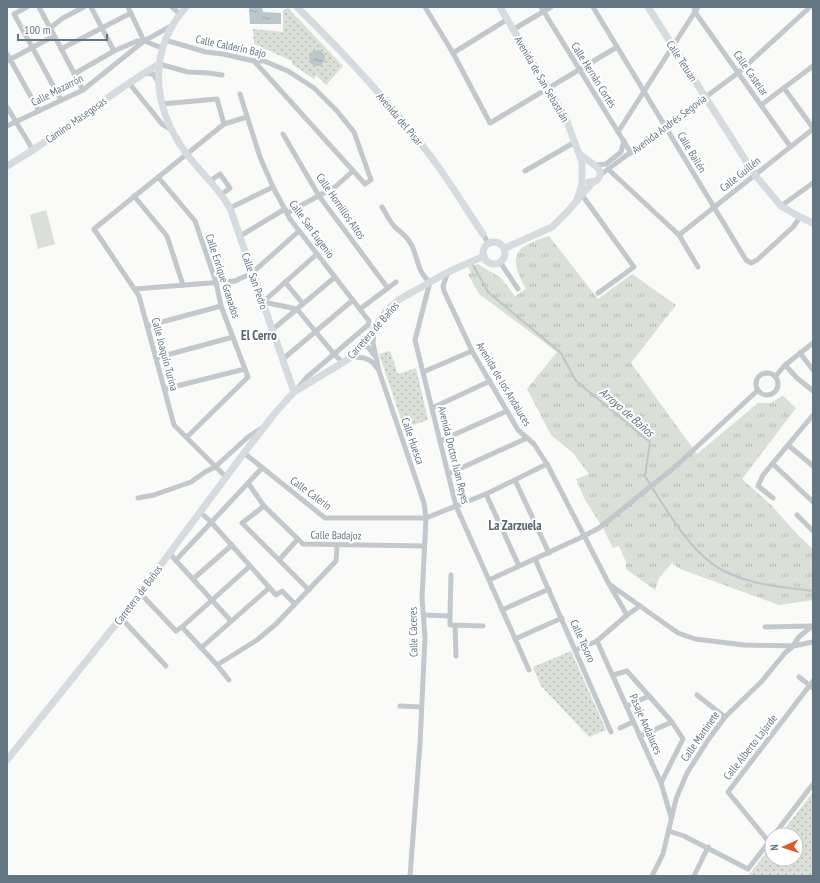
<svg xmlns="http://www.w3.org/2000/svg" width="820" height="883" font-family="'PT Sans Narrow',sans-serif">
	<defs>
		<pattern id="grass-tufts" width="24" height="20" patternUnits="userSpaceOnUse"><rect width="24" height="20" fill="#dadfd7"/><path d="M3 7l-1-3M5 7V3M7 7l1-3M15 17l-1-3M17 17v-4M19 17l1-3" fill="none" stroke="#b4b9b4"/></pattern>
		<pattern id="park-dots" width="8" height="8" patternUnits="userSpaceOnUse"><rect width="8" height="8" fill="#dadfd7"/><path d="M2 2h.1M6 6h.1" fill="none" stroke="#b4b9b4" stroke-width="1.8" stroke-linecap="round"/></pattern>
		<pattern id="water-ripples" width="26" height="14" patternUnits="userSpaceOnUse"><rect width="26" height="14" fill="#bbc7cb"/><path d="M2 4q2-2 4 0t4 0M15 11q2-2 4 0t4 0" fill="none" stroke="#9ca6aa"/></pattern>
	</defs>
	<rect width="100%" height="100%" fill="#fafaf8"/>
	<path fill="url(#grass-tufts)" d="M549 236 598 299 632 274 676 305 631 363 697 454 758 403H770L783 396 796 408 742 479 772 506 798 535 813 549V600L779 605 680 569 672 563 659 578 655 590 626 569V562L619 546 613 548 603 528 584 498 576 479 589 474 573 453 551 435 527 389 557 352 479 294 468 274 471 273 468 267 478 264 501 278 515 296 526 289C520 278 509 258 522 248 530 242 540 239 549 236Z"/>
	<g fill="url(#park-dots)">
		<path d="M288 8 343 66 326 85 316 75 314 79 292 64V61L254 44 253 29 283 32V10Z"/>
		<path d="M390 351 398 374 416 368 428 420 404 428 379 354Z"/>
		<path d="M571 651 606 730 589 737 541 686 533 667Z"/>
		<path d="M813 792V876H748L772 845V859H796V835H780Z"/>
	</g>
	<path fill="#dadfd7" d="M46 210 55 244 38 249 30 215Z"/>
	<g fill="url(#water-ripples)">
		<path d="M249 7H262L263 12 281 13V24H250Z"/>
		<circle cx="317" cy="58" r="8"/>
	</g>
	<g fill="none" stroke-linecap="round" stroke-linejoin="round">
		<path stroke="#bbc7cb" stroke-width="2" d="M473 265 488 292 561 353 576 381 650 442 645 476C664 506 691 555 724 571 751 585 783 587 813 591"/>
		<g stroke="#c3c8cc" stroke-width="5">
			<path d="M27 7 14 14 61 100"/>
			<path d="M39 7 83 90"/>
			<path d="M91 7 114 51"/>
			<path d="M128 7 144 41"/>
			<path d="M172 7 180 14"/>
			<path d="M425 7 453 53 490 123 617 47"/>
			<path d="M541 7 631 153"/>
			<path d="M593 7 746 260 751 263 757 260 793 227 800 217"/>
			<path d="M694 7 695 12 790 146"/>
			<path d="M50 28 63 18 84 7"/>
			<path d="M514 29 551 7"/>
			<path d="M165 40 206 52 223 54 254 61H264L288 71 314 88 337 111 354 132 371 180 365 184 254 61"/>
			<path d="M61 49 131 13"/>
			<path d="M453 53 508 19"/>
			<path d="M7 54 39 111"/>
			<path d="M7 61 54 36"/>
			<path d="M159 64 188 72 209 73 222 75"/>
			<path d="M145 73 153 74 158 82"/>
			<path d="M74 74 114 51 137 41H144L162 48"/>
			<path d="M129 83 162 124 172 130"/>
			<path d="M784 88 813 128"/>
			<path d="M240 94 260 157 273 187 290 219 369 321 368 325 306 378 297 389"/>
			<path d="M162 104 217 99 224 124"/>
			<path d="M761 105 813 66"/>
			<path d="M7 107 33 150"/>
			<path d="M7 126 83 90 144 41 171 26"/>
			<path d="M618 132 698 7"/>
			<path d="M283 134 319 196 387 287"/>
			<path d="M595 165 606 164 621 152 624 141"/>
			<path d="M608 169 679 235 698 267"/>
			<path d="M525 171 575 142"/>
			<path d="M600 175 738 73 810 7"/>
			<path d="M158 177 195 221 216 282 221 306 248 377 187 437"/>
			<path d="M210 181 220 174 230 188 222 194"/>
			<path d="M582 195 634 267 598 293"/>
			<path d="M134 196 167 236 183 285"/>
			<path d="M781 206 813 183"/>
			<path d="M382 207C386 213 390 223 396 228 401 232 407 237 411 244 418 256 417 273 430 282L415 340 456 506 529 670"/>
			<path d="M230 208 273 187"/>
			<path d="M287 213 335 187 353 171"/>
			<path d="M483 234 488 243"/>
			<path d="M679 235 813 129"/>
			<path d="M240 236 285 209"/>
			<path d="M500 262 518 289"/>
			<path d="M448 272 443 286 444 291 472 351 518 430 534 444 547 464 609 584 627 615 640 606 609 584"/>
			<path d="M285 282 303 304"/>
			<path d="M135 289 235 281 252 273 299 231"/>
			<path d="M263 302 297 309 334 354 343 363"/>
			<path d="M263 302 317 254"/>
			<path d="M360 309 396 282"/>
			<path d="M147 326 221 306"/>
			<path d="M272 330 335 277"/>
			<path d="M374 330 373 343 379 371 424 503 426 518 422 598 425 637 420 744 410 876"/>
			<path d="M361 346 368 347 374 355"/>
			<path d="M800 353 813 370"/>
			<path d="M156 358 233 337"/>
			<path d="M350 358C361 356 371 358 377 368"/>
			<path d="M283 359 353 300"/>
			<path d="M785 365 797 378 813 391"/>
			<path d="M423 372 472 351"/>
			<circle cx="767" cy="384" r="11"/>
			<path d="M775 377 785 365 813 343"/>
			<path d="M165 389 245 369"/>
			<path d="M432 408 490 381"/>
			<path d="M440 441 507 411"/>
			<path d="M788 445 813 466"/>
			<path d="M244 453 325 518H426L486 494 547 464"/>
			<path d="M773 464 813 502"/>
			<path d="M448 474 527 438"/>
			<path d="M226 477 174 425 139 296 94 229 224 124 247 117"/>
			<path d="M515 480 549 553"/>
			<path d="M248 483 264 506 303 544 424 546"/>
			<path d="M486 494 519 566"/>
			<path d="M138 498 154 495 191 482 205 472 215 467 248 437 260 429"/>
			<path d="M773 498 758 486 763 475 813 415"/>
			<path d="M264 506 242 523 309 590"/>
			<path d="M200 512 211 522 276 595 282 591 295 604"/>
			<path d="M797 515 813 531"/>
			<path d="M169 553 231 621"/>
			<path d="M535 559 611 732"/>
			<path d="M176 560 262 468"/>
			<path d="M279 560 298 539"/>
			<path d="M193 579 232 545"/>
			<path d="M489 580 584 536 599 528 676 466 758 390"/>
			<path d="M140 593 176 631 182 627 217 665 229 680"/>
			<path d="M640 606 678 633 695 639 744 645 793 646 799 637 812 626"/>
			<path d="M502 610 549 589"/>
			<path d="M424 615 450 616 451 575"/>
			<path d="M450 616V625L483 626"/>
			<path d="M121 618 166 666"/>
			<path d="M455 626 456 656"/>
			<path d="M182 627 250 566"/>
			<path d="M765 627 812 626"/>
			<path d="M515 639 562 618"/>
			<path d="M597 641 661 783 671 817"/>
			<path d="M201 648 269 588"/>
			<path d="M576 650 597 641 627 615"/>
			<path d="M217 665 257 640 276 624 336 561 337 545"/>
			<path d="M613 675 627 671 672 722 683 739 661 783"/>
			<path d="M799 677 813 688"/>
			<path d="M697 695 725 717"/>
			<path d="M400 706 421 707"/>
			<path d="M627 706 649 696"/>
			<path d="M620 728 633 722"/>
			<path d="M640 736 672 722"/>
			<path d="M669 831 684 836 748 869 772 838"/>
			<path d="M774 835 813 784"/>
			<path d="M769 842 728 792 813 681"/>
			<path d="M652 876 663 854 676 799 687 773 708 740 725 717 762 681 785 653 793 646 813 642"/>
			<path d="M694 876 708 847"/>
		</g>
		<g stroke="#d6dbdf" stroke-width="7">
			<path d="M186 7C147 51 152 107 186 153 200 172 218 187 230 208L294 392"/>
			<path d="M297 7C345 54 391 104 432 158 450 182 466 209 483 234"/>
			<path d="M500 7 566 119 582 162V184L577 200"/>
			<path d="M648 7 755 175 781 206 800 217 813 223"/>
			<path d="M581 155C587 162 607 168 598 179 596 182 593 182 589 182"/>
			<path d="M7 166C60 135 107 95 159 64"/>
			<circle cx="494" cy="253" r="11"/>
			<path d="M505 248 552 227 568 211 593 182"/>
			<path d="M7 760 128 609 244 453 275 413 294 392 347 360 356 353 387 310 400 299 448 272 484 256"/>
		</g>
	</g>
	<g text-anchor="middle" dominant-baseline="central" stroke-width="4" stroke-linejoin="round" paint-order="stroke">
		<g font-size="11" fill="#657683" stroke="#fff">
			<text transform="translate(231 46) rotate(12)">Calle Calderín Bajo</text>
			<text transform="translate(682 61) rotate(57)">Calle Tetuán</text>
			<text transform="translate(751 73) rotate(55)">Calle Castelar</text>
			<text transform="translate(594 75) rotate(58)">Calle Hernán Cortés</text>
			<text transform="translate(542 79) rotate(60)">Avenida de San Sebastián</text>
			<text transform="translate(57 90) rotate(-27)">Calle Mazarrón</text>
			<text transform="translate(400 119) rotate(50)">Avenida del Pisar</text>
			<text transform="translate(76 120) rotate(-35)">Camino Masegosas</text>
			<text transform="translate(669 124) rotate(-37)">Avenida Andrés Segovia</text>
			<text transform="translate(692 152) rotate(59)">Calle Bailén</text>
			<text transform="translate(740 174) rotate(-39)">Calle Guillén</text>
			<text transform="translate(341 206) rotate(55)">Calle Hornillos Altos</text>
			<text transform="translate(312 229) rotate(54)">Calle San Eugenio</text>
			<text transform="translate(223 276) rotate(72)">Calle Enrique Granados</text>
			<text transform="translate(255 281) rotate(71)">Calle San Pedro</text>
			<text transform="translate(373 330) rotate(-49)">Carretera de Baños</text>
			<text transform="translate(165 354) rotate(75)">Calle Joaquín Turina</text>
			<text transform="translate(504 384) rotate(59)">Avenida de los Andaluces</text>
			<text transform="translate(413 441) rotate(71)">Calle Huesca</text>
			<text transform="translate(454 455) rotate(76)">Avenida Doctor Juan Reyes</text>
			<text transform="translate(311 493) rotate(36)">Calle Calerín</text>
			<text transform="translate(336 535) rotate(1)">Calle Badajoz</text>
			<text transform="translate(138 595) rotate(-53)">Carretera de Baños</text>
			<text transform="translate(413 632) rotate(-91)">Calle Cáceres</text>
			<text transform="translate(583 641) rotate(66)">Calle Tesoro</text>
			<text transform="translate(646 724) rotate(66)">Pasaje Andaluces</text>
			<text transform="translate(700 736) rotate(-55)">Calle Martinete</text>
			<text transform="translate(750 747) rotate(-52)">Calle Alberto Lajarde</text>
		</g>
		<g font-size="12" font-style="italic" fill="#60757c" stroke="#fff">
			<text transform="translate(627 412) rotate(41)">Arroyo de Baños</text>
		</g>
		<g font-size="13" font-weight="bold" fill="#57646e" stroke="#fff">
			<text x="259" y="335">El Cerro</text>
			<text x="515" y="525">La Zarzuela</text>
		</g>
	</g>
	<rect width="820" height="883" fill="none" stroke="#657683" stroke-width="16"/>
	<g transform="translate(784 847) rotate(267)"><circle r="19" fill="#ffffff" stroke="#c1c8cd"/>
	<path d="M0-3L7 15L0 10L-7 15Z" fill="#e4572e"/>
	<text y="-6" font-size="11" font-weight="bold" text-anchor="middle" fill="#657683">N</text>
	</g>
	<path d="M18 34v6h89v-6" fill="none" stroke="#657683" stroke-width="2"/>
	<text x="24" y="34" font-size="12" fill="#657683" stroke="#ffffff" stroke-width="3" paint-order="stroke">100 m</text>
</svg>
